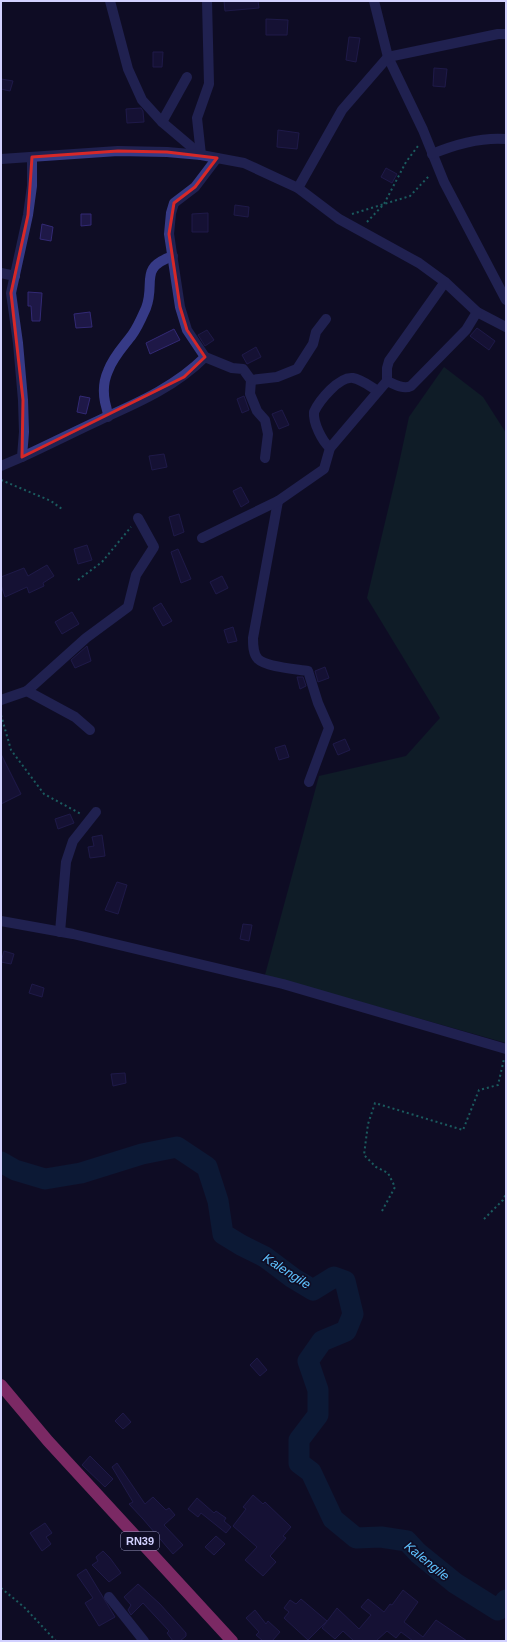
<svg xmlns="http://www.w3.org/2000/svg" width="507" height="1642" font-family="Helvetica,sans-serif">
	<rect width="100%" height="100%" fill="#0f0d25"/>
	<path fill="#102f2b" d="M444 367 483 397 506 433V1043L265 975 319 776 406 756 440 718 367 598 398 468 409 417Z"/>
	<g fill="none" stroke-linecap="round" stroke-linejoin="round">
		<path stroke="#0b284b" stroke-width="21" d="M1 1162 15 1170 45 1179 81 1173 142 1154 177 1147 207 1167 218 1201 223 1234 241 1245 265 1257 293 1278 313 1290 334 1277 345 1281 353 1314 346 1331 322 1341 308 1361 318 1390V1415L299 1440V1463L311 1472 333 1519 356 1538 381 1537 407 1541 418 1553 455 1583 498 1610 506 1600"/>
	</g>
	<g fill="#1e1847" stroke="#322974">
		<path d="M224 1H258L259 8 225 11Z"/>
		<path d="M266 19 288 20 287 35H266Z"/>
		<path d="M349 37 360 38 356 62 346 60Z"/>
		<path d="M153 52H163L162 67H153Z"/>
		<path d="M434 68 447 69 445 87 433 86Z"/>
		<path d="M1 79 13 81 10 91 1 89Z"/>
		<path d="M141 108 143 111 144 122 127 123 126 109Z"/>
		<path d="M278 130 299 133 297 149 277 147Z"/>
		<path d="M386 168 397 174 392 183 381 177Z"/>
		<path d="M235 205 249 207 248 217 234 215Z"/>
		<path d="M208 213V232H192V214Z"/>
		<path d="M81 214H91V225L81 226Z"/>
		<path d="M42 224 53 227 51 241 40 239Z"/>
		<path d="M28 292 42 293 40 321H32L31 306H28Z"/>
		<path d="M90 312 92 327 76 328 74 314Z"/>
		<path d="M477 328 495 341 489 350 470 336Z"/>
		<path d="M174 329 180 340 150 354 146 343Z"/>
		<path d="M207 330 214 340 205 346 198 335Z"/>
		<path d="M256 347 261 357 247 364 242 355Z"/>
		<path d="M80 396 90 398 86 414 77 412Z"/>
		<path d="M244 396 249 410 242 413 237 399Z"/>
		<path d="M282 410 289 425 279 429 272 414Z"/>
		<path d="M164 454 167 467 152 470 149 456Z"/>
		<path d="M241 487 249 502 241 507 233 491Z"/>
		<path d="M179 514 184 532 174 536 169 517Z"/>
		<path d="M87 545 92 560 78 564 74 549Z"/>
		<path d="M178 549 191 579 181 583 171 552Z"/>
		<path d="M47 565 54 576 43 583 44 586 29 593 27 587 5 597 1 585V577L24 568 28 576Z"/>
		<path d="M222 576 228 588 216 594 210 582Z"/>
		<path d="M161 603 172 621 163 626 153 608Z"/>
		<path d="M72 612 79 624 62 634 55 622Z"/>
		<path d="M233 627 237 641 228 643 224 630Z"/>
		<path d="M87 646 91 661 75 668 71 660Z"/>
		<path d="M325 667 329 678 318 682 315 671Z"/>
		<path d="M297 677H303L306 686 300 689Z"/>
		<path d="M345 739 350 750 338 755 333 744Z"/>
		<path d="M285 745 289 757 279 760 275 748Z"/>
		<path d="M1 754 21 794 1 804Z"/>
		<path d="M70 814 74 823 58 829 55 819Z"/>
		<path d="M102 835 105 856 90 858 88 847 94 846 92 837Z"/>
		<path d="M117 882 127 885 118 914 105 910Z"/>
		<path d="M243 924 252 925 249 941 240 939Z"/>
		<path d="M4 951 14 954 11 964 1 962Z"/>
		<path d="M32 984 44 988 42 997 29 993Z"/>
		<path d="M125 1073 126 1083 113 1086 111 1074Z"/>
		<path d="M257 1358 267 1370 260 1376 250 1365Z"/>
		<path d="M123 1413 131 1422 123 1429 115 1421Z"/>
		<path d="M90 1456 113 1479 105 1487 82 1465Z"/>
		<path d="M117 1463 145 1504 153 1497 166 1510 169 1508 175 1515 164 1525 183 1545 173 1554 143 1519 129 1504 133 1502 112 1467Z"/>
		<path d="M253 1495 263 1504 265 1502 291 1527 283 1536 286 1538 270 1556 276 1562 263 1576 245 1560 257 1547 233 1526 246 1509 243 1507Z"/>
		<path d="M197 1498 214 1513 216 1511 226 1518 224 1521 231 1527 226 1533 201 1513 198 1517 188 1509Z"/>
		<path d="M45 1523 52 1533 46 1537 51 1544 42 1551 30 1533Z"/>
		<path d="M216 1536 225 1544 214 1555 205 1547Z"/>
		<path d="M103 1551 110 1558 121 1573 109 1582 92 1565 98 1561 96 1557Z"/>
		<path d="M86 1569 115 1617 99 1626 85 1603 93 1598 77 1575Z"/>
		<path d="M138 1584 160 1604 186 1633V1636L180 1641H173L167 1633 169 1631 143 1603 131 1615 128 1610 131 1605 124 1597Z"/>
		<path d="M403 1590 418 1602 404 1622 423 1637 436 1620 467 1641H413L401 1632 396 1638 387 1631 376 1641H354L343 1631 335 1639 322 1628 337 1608 359 1629 371 1615 361 1607 368 1599 384 1612 390 1604 392 1605Z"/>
		<path d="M301 1599 327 1621 308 1640 284 1618 289 1612 284 1608 290 1600 296 1604Z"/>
		<path d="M255 1610 266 1624 268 1621 280 1632 272 1641H263L256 1635 259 1632 246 1618Z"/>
	</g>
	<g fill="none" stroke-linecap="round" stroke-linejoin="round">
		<g stroke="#29bba6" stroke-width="2" stroke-dasharray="2 3" stroke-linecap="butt">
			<path d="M352 214 410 196 429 176"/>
			<path d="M367 222 384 204 406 162 418 146"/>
			<path d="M1 480 51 501 62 509"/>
			<path d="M78 580 102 562 131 527"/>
			<path d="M1 715 11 750 44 794 81 814"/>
			<path d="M382 1211 395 1187 388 1173 376 1167 364 1155 368 1124 375 1103 463 1130 479 1090 498 1085 504 1059"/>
			<path d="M484 1219 503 1200 506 1194"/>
			<path d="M1 1588 24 1607 56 1641"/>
		</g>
		<g stroke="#363a86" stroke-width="10">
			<path d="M110 1 128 69 142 100 162 122 201 155"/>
			<path d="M374 1 388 57 423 130 444 182 506 300"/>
			<path d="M162 122 187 77"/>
			<path d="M432 154C456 144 480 137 506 139"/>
			<path d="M201 155 197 118 209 84 207 1"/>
			<path d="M1 159 118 151 167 152 201 155 244 163 298 188 339 219 419 263 445 282 477 312 506 327"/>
			<path d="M298 188 342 110 388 57 498 34H506"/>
			<path d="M1 273 15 276"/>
			<path d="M205 357 232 368 243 369 251 380 250 394 257 411 265 420 268 434 265 458"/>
			<path d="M251 380 277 377 297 369 313 344 316 332 326 319"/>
			<path d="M387 381V368L389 361 445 282"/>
			<path d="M108 417C108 411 106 407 105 402 103 392 104 380 108 371 113 357 123 347 132 335 138 327 142 317 146 308 156 282 138 268 173 256"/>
			<path d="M330 448C322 441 313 423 314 412 319 401 339 376 353 378 361 379 371 387 378 391"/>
			<path d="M22 457C50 444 78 430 106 417 142 401 177 385 205 357L187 330 180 307 169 234 171 213 174 203 195 187 217 158"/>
			<path d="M1 466 22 457 24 432 23 400 18 343 11 293 28 215 32 186V157"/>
			<path d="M278 501 253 638C253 645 253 654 258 659 266 667 296 669 308 671L318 703 329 728 309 782"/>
			<path d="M202 538 278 501 324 469 330 448 387 381C394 384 403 390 411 386L466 330 477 312"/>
			<path d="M27 691 86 638 128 607 136 575 154 547 138 518"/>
			<path d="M1 700 27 691 75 717 90 730"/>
			<path d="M1 921 73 934 283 984 506 1049"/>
			<path d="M60 932 66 862 73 841 96 812"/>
			<path d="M109 1597 144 1641"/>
		</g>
		<path stroke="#ff4cb1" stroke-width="12" d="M1 1385 48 1441 232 1641"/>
	</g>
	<path d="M0 0H507V1642H0ZM118 151 167 152 217 158 195 187 174 203 169 234 180 307 187 330 205 357 184 377 22 457 23 400 11 293 28 215 32 157Z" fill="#0f0d25" fill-opacity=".55" fill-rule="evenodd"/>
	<path fill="none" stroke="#d62828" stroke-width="3" stroke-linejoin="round" d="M118 151 167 152 217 158 195 187 174 203 169 234 180 307 187 330 205 357 184 377 22 457 23 400 11 293 28 215 32 157Z"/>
	<g text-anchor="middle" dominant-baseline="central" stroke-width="3.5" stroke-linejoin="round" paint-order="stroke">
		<rect fill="#0f0d25" stroke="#9896be" stroke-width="1" x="121" y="1532" width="38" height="18" rx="3"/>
		<g font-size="11" font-weight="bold" fill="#d2d1ff">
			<text x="140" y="1541">RN39</text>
		</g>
		<g font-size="13" font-style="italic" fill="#5fc3ff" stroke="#0f0d25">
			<text transform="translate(287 1271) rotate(33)">Kalengile</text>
			<text transform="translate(427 1561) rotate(39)">Kalengile</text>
		</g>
	</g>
	<rect width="507" height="1642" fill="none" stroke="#d2d1ff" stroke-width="4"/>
</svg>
